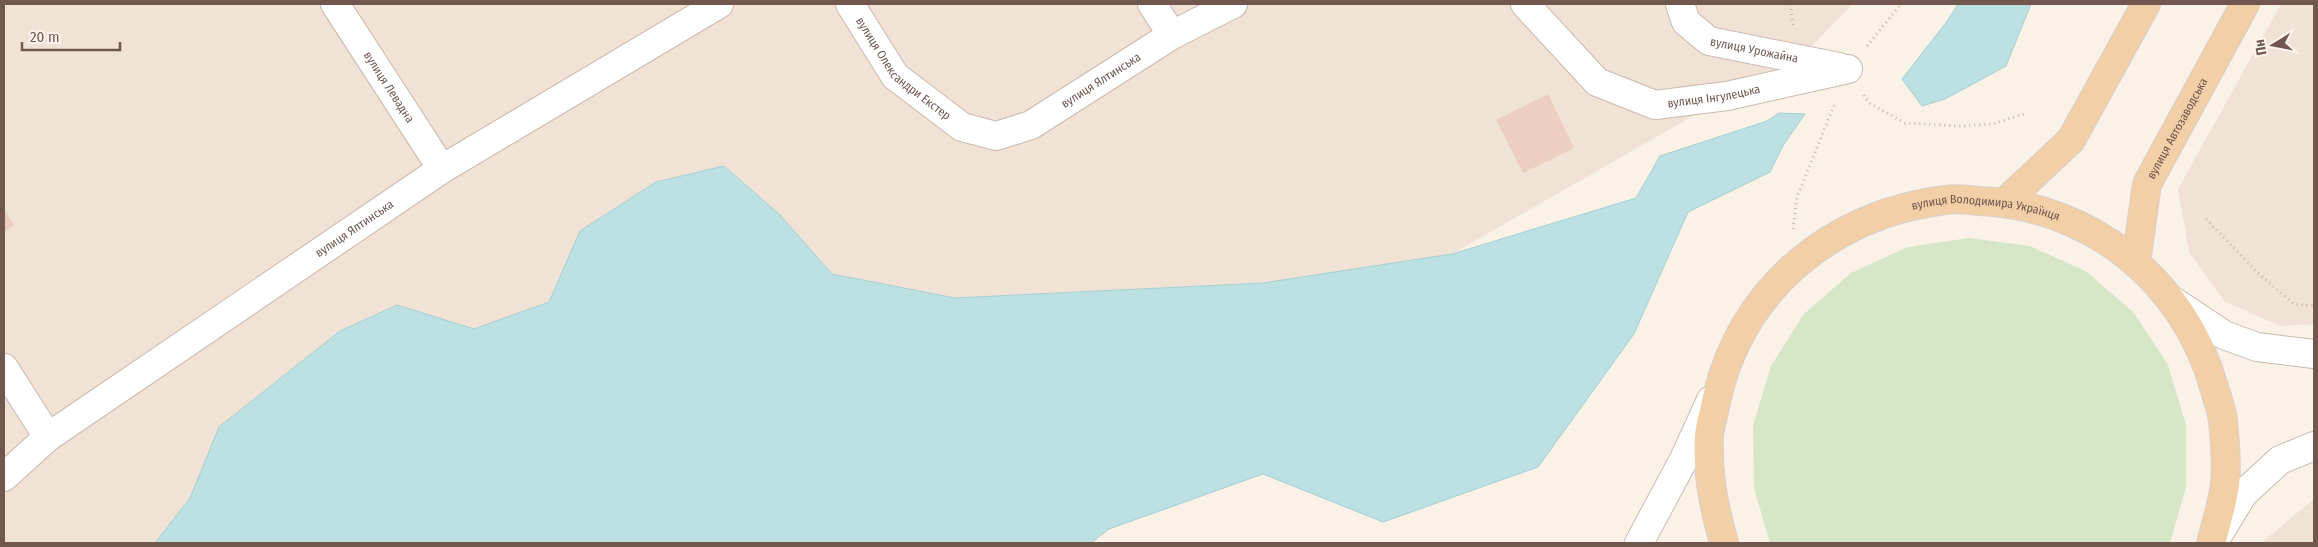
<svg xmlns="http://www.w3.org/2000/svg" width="2318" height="547" font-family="'Fira Sans Condensed',sans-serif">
	<rect width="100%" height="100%" fill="#faf1e7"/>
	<g fill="#f1e2d6">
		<path d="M4 4H1853L1808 50 1452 254 1263 283 955 298 832 274 780 215 580 231 549 302 474 329 397 305 219 427 190 498 155 543H4Z"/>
		<path d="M2281 4H2314V324L2280 326 2224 301 2189 252 2178 189Z"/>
		<path d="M2314 499V543H2261Z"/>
	</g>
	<path fill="#d6e6c7" d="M1969 238 2030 246 2087 272 2134 313 2168 365 2186 425V487L2170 543H1770L1754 488 1753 426 1771 366 1804 314 1851 273 1908 247Z"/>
	<g fill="#bde0e2" stroke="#a5d0d3">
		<path d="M1958 4H2031L2006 66 1945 99 1922 106 1902 79 1948 20Z"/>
		<path d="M1779 113 1805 114 1784 144 1770 172 1688 212 1634 334 1538 467 1383 522 1263 474 1109 529 1091 543H155L190 498 219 427 340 331 397 305 474 329 549 302 580 231 656 182 724 166 780 215 832 274 955 298 1263 283 1452 254 1636 198 1660 156 1767 121Z"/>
	</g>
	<g fill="#edcfc1">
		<path d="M1548 94 1574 148 1523 173 1496 120Z"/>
		<path d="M4 209 14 225 4 232Z"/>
	</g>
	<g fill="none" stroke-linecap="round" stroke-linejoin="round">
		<defs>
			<g id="minor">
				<path id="s1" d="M335 4 442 169"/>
				<path id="s2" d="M850 4 895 76 962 127 996 136 1031 125 1172 35 1233 4"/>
				<path d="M1152 4 1172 35"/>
				<path id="s3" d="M1525 4 1597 82 1655 105 1727 96 1848 69"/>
				<path id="s4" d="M1680 4 1686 22 1709 41 1839 67"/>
				<path d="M4 368 48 437"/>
				<path id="s5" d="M4 477 48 437 442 169 719 4"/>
			</g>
			<g id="tertiary">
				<path d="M2173 301 2224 335 2257 347 2314 354"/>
				<path d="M2215 540 2243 494 2280 460 2314 446"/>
			</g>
			<path id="secondary" d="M1639 543 1684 459 1711 400"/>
			<g id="primary">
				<path d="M2006 201 2071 140 2146 4"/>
				<path id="s6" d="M2136 262 2147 184 2245 4"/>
				<path id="s7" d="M1724 543C1714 507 1707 474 1709 436 1710 425 1714 413 1716 402 1740 289 1832 214 1945 200 1956 198 1968 200 1979 201 2091 205 2184 281 2214 387 2217 398 2222 410 2223 421 2225 441 2227 466 2225 485 2222 505 2216 524 2211 543"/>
			</g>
		</defs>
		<use href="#minor" stroke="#cbb9ae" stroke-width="30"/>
		<use href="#tertiary" stroke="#cbb9ae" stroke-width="30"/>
		<use href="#secondary" stroke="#cfbaaf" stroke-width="30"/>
		<use href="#primary" stroke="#d7d0cd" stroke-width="30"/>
		<g stroke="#d2b2a5" stroke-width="3" stroke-dasharray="1 4" stroke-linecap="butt">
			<path d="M1790 4 1794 28"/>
			<path d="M1867 46 1901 4"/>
			<path d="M1864 95 1869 103 1905 123 1959 126 1993 124 2027 113"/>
			<path d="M2206 219 2257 272 2294 304 2314 306"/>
			<path d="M1793 229 1797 197 1835 103"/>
		</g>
		<use href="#minor" stroke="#fff" stroke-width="28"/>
		<use href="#tertiary" stroke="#fff" stroke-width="28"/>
		<use href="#secondary" stroke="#fff" stroke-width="28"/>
		<use href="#primary" stroke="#f2cfa6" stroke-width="28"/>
	</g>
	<g text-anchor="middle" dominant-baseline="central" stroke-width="4" stroke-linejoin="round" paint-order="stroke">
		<g font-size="12" fill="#71574e" stroke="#fdf5ed">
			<text stroke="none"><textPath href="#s4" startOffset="95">вулиця Урожайна</textPath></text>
			<text stroke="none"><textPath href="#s2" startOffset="85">вулиця Олександри Екстер</textPath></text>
			<text stroke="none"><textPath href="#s2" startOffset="324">вулиця Ялтинська</textPath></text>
			<text stroke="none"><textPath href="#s1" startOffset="99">вулиця Левадна</textPath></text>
			<text stroke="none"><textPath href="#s3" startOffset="228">вулиця Інгулецька</textPath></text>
			<text stroke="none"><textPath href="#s6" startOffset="142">вулиця Автозаводська</textPath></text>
			<text stroke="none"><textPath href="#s7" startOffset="511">вулиця Володимира Українця</textPath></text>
			<text stroke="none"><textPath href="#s5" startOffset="430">вулиця Ялтинська</textPath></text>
		</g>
	</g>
	<rect width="2318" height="547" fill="none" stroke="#71574e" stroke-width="10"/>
	<g transform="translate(2273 45) rotate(260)" stroke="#fdf5ed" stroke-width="4" paint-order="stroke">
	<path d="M0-4L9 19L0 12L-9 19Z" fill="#71574e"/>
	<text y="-8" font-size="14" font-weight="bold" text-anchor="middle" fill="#71574e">Пн</text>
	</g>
	<path d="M22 42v8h98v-8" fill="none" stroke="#71574e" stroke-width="2.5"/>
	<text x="30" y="42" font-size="15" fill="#71574e" stroke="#fdf5ed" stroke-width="4" paint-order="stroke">20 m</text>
</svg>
